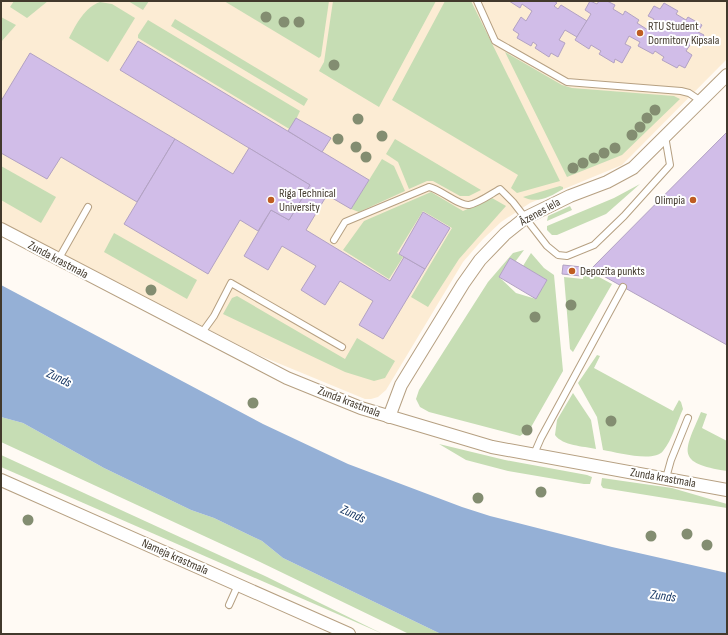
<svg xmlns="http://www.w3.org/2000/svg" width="728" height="635" font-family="'Sofia Sans Condensed',sans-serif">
	<rect width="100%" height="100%" fill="#fffaf4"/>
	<path fill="#fcecd4" d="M1 1H727V59L622 165 530 203 501 222 483 239 463 262 386 390 378 397 371 399H365L256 354 1 222Z"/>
	<g fill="#c6ddb4">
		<path d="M14 1H48L27 18 10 7Z"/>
		<path d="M128 1H149L143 10Z"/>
		<path d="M224 1H329L321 56 319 58Z"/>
		<path d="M333 1H436L379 107 319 71 324 62Z"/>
		<path d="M445 1H471L560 181 517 193 511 188 518 175 392 100Z"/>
		<path d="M100 2 112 4 135 18 108 62 69 38C76 24 85 7 100 2Z"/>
		<path d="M1 17 16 25 1 42Z"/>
		<path d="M175 19 308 99 304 106 171 26Z"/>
		<path d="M148 20 300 111 291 130 138 38V35Z"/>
		<path d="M505 52 562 85 572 88 674 96 680 99 622 155 567 177Z"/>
		<path d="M395 139 481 190 469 196H460L433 181H427L409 189 398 162 386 154Z"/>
		<path d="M382 159 394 166 405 191 359 212 351 209Z"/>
		<path d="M1 166 56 197 41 223 1 200Z"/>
		<path d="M640 184 606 214 557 235H552L547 230V226L614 198Z"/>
		<path d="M560 186 563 187V189C550 197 537 204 523 197Z"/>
		<path d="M431 192 463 211 492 198 506 206 459 259 428 307 411 297 452 228 423 211 397 253 403 257 389 279 343 250 364 221Z"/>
		<path d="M570 206 572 210 547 221 548 216Z"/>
		<path d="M114 233 197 280 187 299 104 252Z"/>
		<path d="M524 250 515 262 510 259 499 277 516 293 536 299 547 280 523 266 531 253 544 268 554 275 563 371 530 429 520 436 429 412 420 407 416 399 419 390 488 282 513 253Z"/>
		<path d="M584 269 612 284 573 352 570 349 564 277 583 279Z"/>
		<path d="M237 296 345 359 357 338 395 361 385 378 374 381 345 372 223 314 232 298Z"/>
		<path d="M597 355 600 356 594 368 673 411 679 400 681 402 683 409C677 422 672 440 663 451 654 463 616 452 603 450L597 417 578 383Z"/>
		<path d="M573 393 591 420 596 449C583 446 563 446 555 435L557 420Z"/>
		<path d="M701 412 707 414 702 428 727 441V471C675 463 684 452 701 412Z"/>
		<path d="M1 417 23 423 104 468 191 510 214 518 262 541 283 558 441 634H409L258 561 1 442Z"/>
		<path d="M439 444 505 460 587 475 592 477 590 484H584L508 471 466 460Z"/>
		<path d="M1 455 265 576 383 634 1 467Z"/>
		<path d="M602 478 672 488 727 504V508L603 488 601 485Z"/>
	</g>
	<path fill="#95b0d6" d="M1 285 263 424 348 464 462 507 490 516 612 547 727 573V634H441L283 558 262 541 214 518 191 510 104 468 23 423 1 417Z"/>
	<g fill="#d1bde8" stroke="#b2a2c3">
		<path d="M509 1H554L557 3 554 6 558 9 561 5 587 21 577 37 565 30 559 40 565 43 558 57 551 53 549 57 535 48 537 45 533 42 531 46 517 38 519 34 513 30 521 17 526 21 532 11 522 4 520 8Z"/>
		<path d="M590 1 597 4 599 1H607L615 5 613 9 623 15 625 11 639 20 637 23 648 30 654 19 648 16 654 6 660 9 664 3 678 11 676 14 686 20 688 17 702 25 698 32 704 35 698 45 692 42 686 51 692 55 685 68 679 65 677 68 662 60 664 57 655 51 653 54 638 46 640 42 629 36 625 44 631 47 622 63 615 59 614 63 599 54 601 51 591 45 589 49 575 40 591 14 585 10Z"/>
		<path d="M138 41 369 180 351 209 327 195 306 230 390 281 404 257 425 269 383 339 359 325 373 301 340 281 325 305 301 290 316 266 282 246 268 270 244 256 271 210 289 220 310 185 120 70Z"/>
		<path d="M30 53 175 139 137 202 61 157 47 179 1 153V101Z"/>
		<path d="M296 118 331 138 322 152 288 131Z"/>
		<path d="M727 132V345L591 269Z"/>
		<path d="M175 139 233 174 249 148 310 185 289 220 271 210 258 231 240 220 208 274 124 224Z"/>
		<path d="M423 212 450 228 425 269 399 254Z"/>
		<path d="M510 258 547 280 536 299 499 277Z"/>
		<path d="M563 265 582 267 581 276 562 274Z"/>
	</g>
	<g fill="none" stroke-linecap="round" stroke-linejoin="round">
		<defs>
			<g id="lane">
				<path d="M477 1 495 41 567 82 681 91 689 93 701 101"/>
				<path d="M334 240 345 222 429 187C440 189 459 206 469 205 479 203 491 194 500 189L513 202 547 246 558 255 567 256 594 245 624 216 670 165 665 136"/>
				<path d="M58 260 88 207"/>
				<path d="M201 334 214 316 231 283 342 347"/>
				<path d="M534 454 541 438 623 287"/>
				<path d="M666 478 671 460 688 418"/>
				<path d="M229 605 238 585"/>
			</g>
			<g id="street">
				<path d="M1 229 287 378 361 408 492 447 727 490"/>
				<path d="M389 417 401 385 463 284 480 260 505 234 525 218 570 196 607 182 633 168 727 75"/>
				<path d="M1 480 349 634"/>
			</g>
		</defs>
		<use href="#lane" stroke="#b6a082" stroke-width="8"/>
		<use href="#street" stroke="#b6a082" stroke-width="14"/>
		<use href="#lane" stroke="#fff" stroke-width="6"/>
		<use href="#street" stroke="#fff" stroke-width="12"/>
	</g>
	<g fill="#838d71">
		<circle cx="266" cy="17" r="5.5"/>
		<circle cx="284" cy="22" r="5.5"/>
		<circle cx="299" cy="22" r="5.5"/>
		<circle cx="334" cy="65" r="5.5"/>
		<circle cx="655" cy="110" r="5.5"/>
		<circle cx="647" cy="118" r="5.5"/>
		<circle cx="358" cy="119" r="5.5"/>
		<circle cx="640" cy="127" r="5.5"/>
		<circle cx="632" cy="135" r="5.5"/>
		<circle cx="382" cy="136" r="5.5"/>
		<circle cx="338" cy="139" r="5.5"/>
		<circle cx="356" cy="147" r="5.5"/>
		<circle cx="615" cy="148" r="5.5"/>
		<circle cx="604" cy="153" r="5.5"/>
		<circle cx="366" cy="157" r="5.5"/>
		<circle cx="594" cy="158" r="5.5"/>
		<circle cx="583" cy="163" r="5.5"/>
		<circle cx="573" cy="168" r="5.5"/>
		<circle cx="151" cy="290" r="5.5"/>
		<circle cx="571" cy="305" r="5.5"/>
		<circle cx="535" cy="317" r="5.5"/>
		<circle cx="253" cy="403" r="5.5"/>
		<circle cx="611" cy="421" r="5.5"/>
		<circle cx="527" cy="430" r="5.5"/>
		<circle cx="541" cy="492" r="5.5"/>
		<circle cx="478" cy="498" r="5.5"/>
		<circle cx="28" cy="520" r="5.5"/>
		<circle cx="687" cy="534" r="5.5"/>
		<circle cx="651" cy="536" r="5.5"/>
		<circle cx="707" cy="545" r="5.5"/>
	</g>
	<g fill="#bf5d21" stroke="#fff" stroke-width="1.5">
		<circle cx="640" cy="33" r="4"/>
		<circle cx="271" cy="200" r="4"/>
		<circle cx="693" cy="200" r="4"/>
		<circle cx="572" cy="271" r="4"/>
	</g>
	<g text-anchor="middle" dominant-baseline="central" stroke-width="4" stroke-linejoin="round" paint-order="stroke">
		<g font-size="12" fill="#42392c" stroke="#fff" text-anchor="start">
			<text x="648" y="26">RTU Student<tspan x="648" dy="14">Dormitory Kipsala</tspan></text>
			<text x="279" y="193">Riga Technical<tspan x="279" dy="14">University</tspan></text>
			<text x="685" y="200" text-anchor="end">Olimpia</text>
			<text x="580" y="271">Depozīta punkts</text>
		</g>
		<g font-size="12" fill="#42392c" stroke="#fff">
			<text transform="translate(540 212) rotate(-29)">Āzenes iela</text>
			<text transform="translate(58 260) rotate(28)">Zunda krastmala</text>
			<text transform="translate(349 402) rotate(21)">Zunda krastmala</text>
			<text transform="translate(663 478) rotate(10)">Zunda krastmala</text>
			<text transform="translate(175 557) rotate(24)">Nameja krastmala</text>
		</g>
		<g font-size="13" font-style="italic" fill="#0d2f5e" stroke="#fff">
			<text transform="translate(59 378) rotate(25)">Zunds</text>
			<text transform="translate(353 514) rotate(25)">Zunds</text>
			<text transform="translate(663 596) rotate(8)">Zunds</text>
		</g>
	</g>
	<rect width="728" height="635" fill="none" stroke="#42392c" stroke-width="4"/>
</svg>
